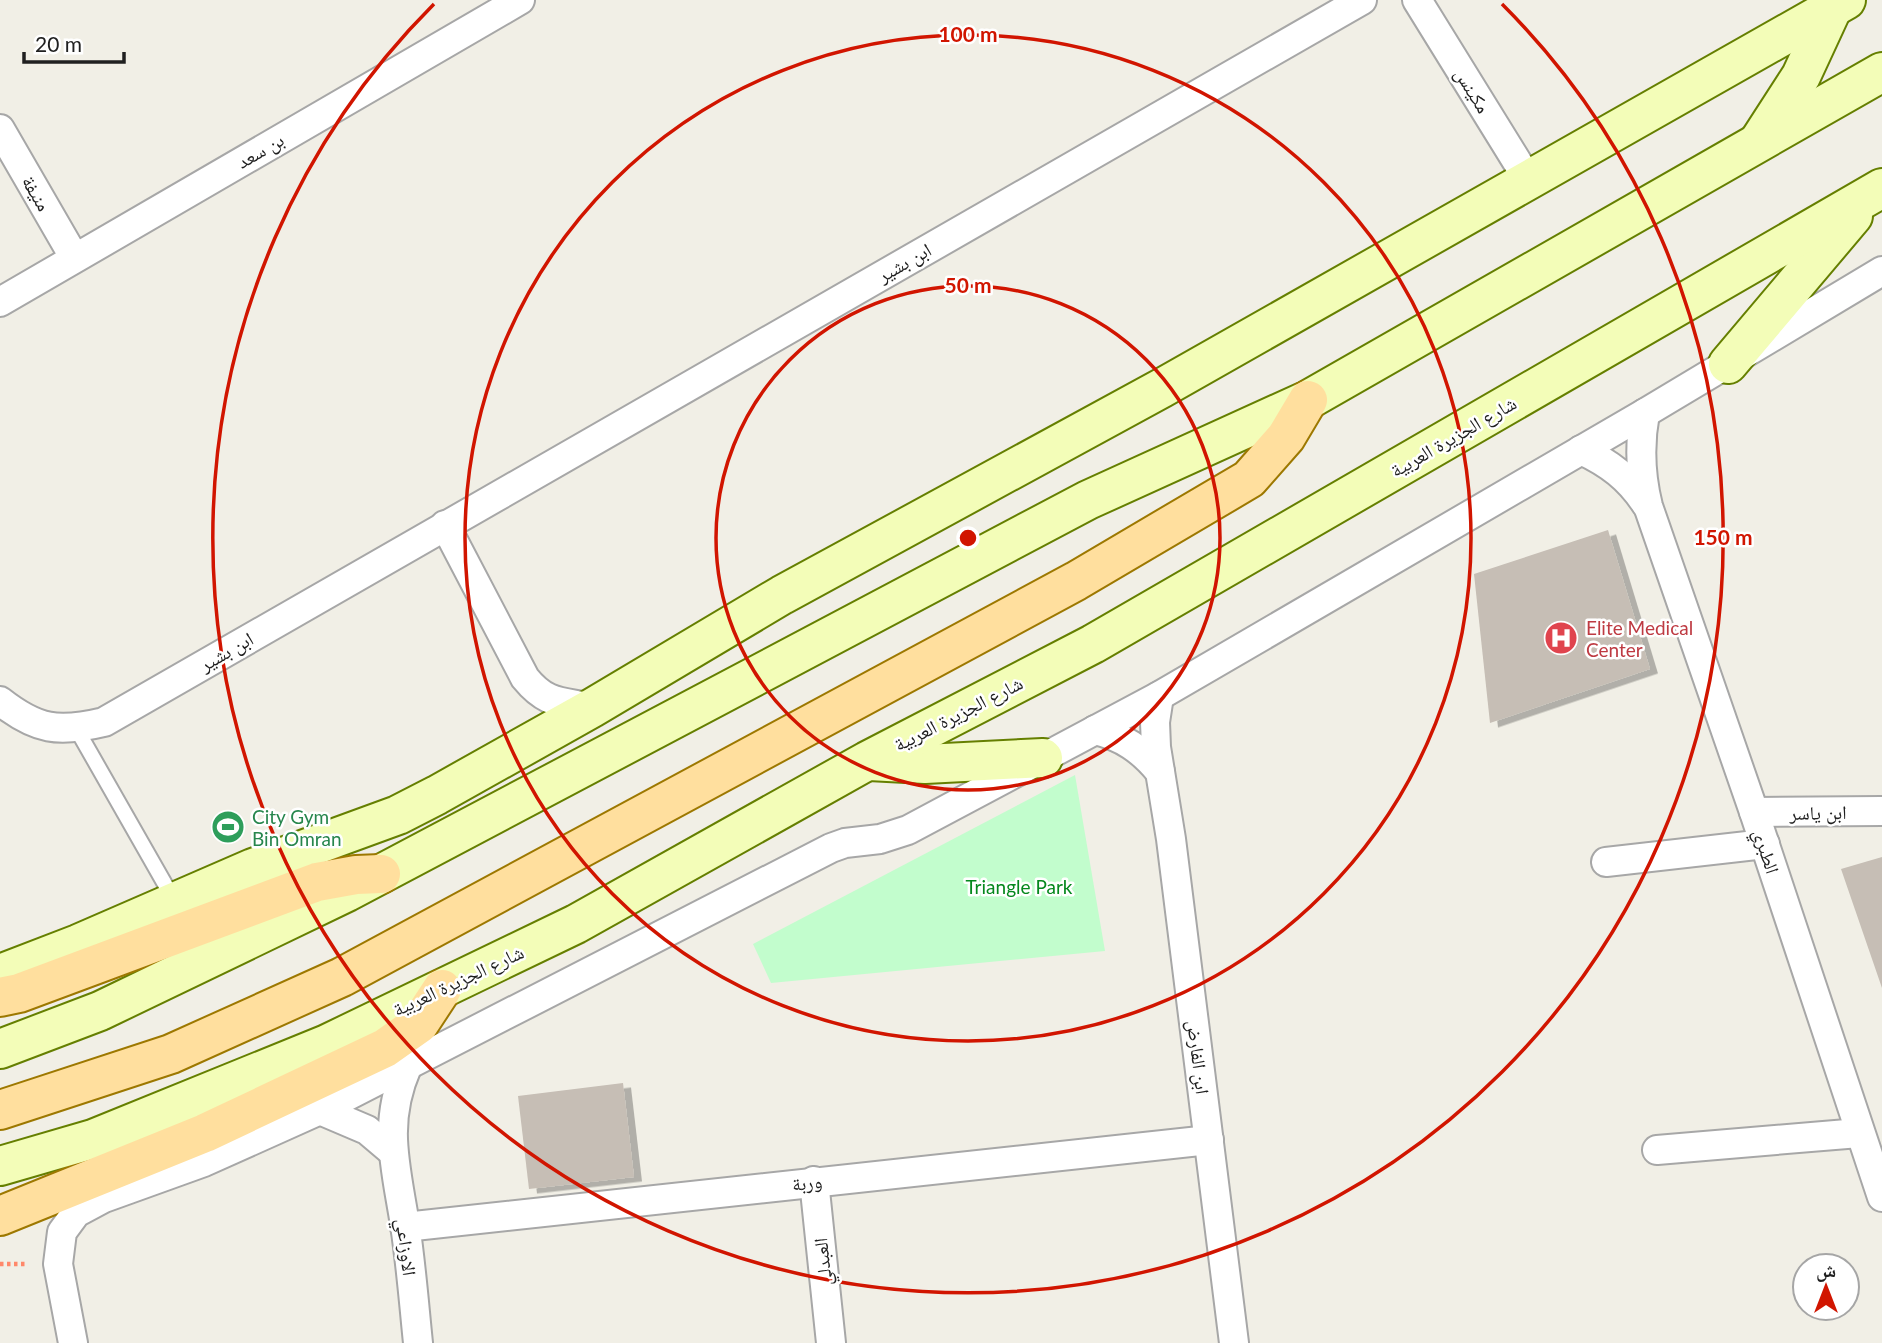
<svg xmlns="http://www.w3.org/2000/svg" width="1882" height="1343" font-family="Lato,'Noto Naskh Arabic',sans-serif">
	<defs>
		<filter id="shadow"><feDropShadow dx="8" dy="4.5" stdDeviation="0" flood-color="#0004"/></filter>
	</defs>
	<rect width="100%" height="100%" fill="#f1efe6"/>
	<path fill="#c2fdcd" d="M1075 775 1105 951 771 983 753 944Z"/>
	<g fill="#c6beb5" filter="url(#shadow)">
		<path d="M1608 530 1650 669 1490 723 1474 574Z"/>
		<path d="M1882 857V988L1841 869Z"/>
		<path d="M623 1083 634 1177 529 1189 518 1096Z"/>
	</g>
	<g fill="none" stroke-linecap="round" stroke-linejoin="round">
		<defs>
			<path id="lane" d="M76 728 174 900"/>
			<g id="street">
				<path d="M1417 0 1529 181"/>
				<path d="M0 129 74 257"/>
				<path d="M0 302 520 0"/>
				<path d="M1645 413C1639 445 1640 474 1648 506L1754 812 1882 1197"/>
				<path d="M1581 450C1609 463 1629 478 1646 504"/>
				<path d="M445 525 525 678C547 705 561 701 592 708"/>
				<path d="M1159 696 1155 722 1156 747 1171 839 1234 1343"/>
				<path d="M0 701C37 730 58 733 104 722L1362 0"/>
				<path d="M1095 730C1123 737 1141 749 1160 772"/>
				<path d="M1754 812 1882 811"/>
				<path d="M1606 862 1765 844"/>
				<path d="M407 1067C382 1124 396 1167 405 1225 411 1264 414 1304 418 1343"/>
				<path d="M320 1110 367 1130 393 1152"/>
				<path d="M1657 1150 1859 1133"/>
				<path d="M814 1181 831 1343"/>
				<path d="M405 1227 1209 1140"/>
				<path d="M73 1343 58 1264 62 1232 76 1213 104 1198 204 1162 320 1110 831 848 845 843 880 839 908 830 1159 696 1645 413 1882 271"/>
			</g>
			<g id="secondary">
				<path d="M1759 141 1801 76 1832 9"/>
				<path d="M1728 364 1853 216"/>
				<path d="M869 761 925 764 1043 758"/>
				<path d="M0 974 78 944 253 868 398 815 437 795 592 708 782 595 1162 388 1846 0"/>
				<path d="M0 1049 100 1011 347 892 1088 500 1308 400 1882 72"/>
				<path d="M0 1166 93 1139 327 1044 576 924 867 761 1093 644 1882 188"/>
			</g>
			<g id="primary">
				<path d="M0 997 19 993 317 882 356 875 381 874"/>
				<path d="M0 1110 171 1054 342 977 1076 581 1249 479 1286 437 1308 400"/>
				<path d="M0 1216 205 1133 385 1048 419 1024 442 989"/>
			</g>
		</defs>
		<use href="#lane" stroke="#a7a7a7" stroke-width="18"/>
		<use href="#street" stroke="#a7a7a7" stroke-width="32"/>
		<use href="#secondary" stroke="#657f00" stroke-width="42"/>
		<use href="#primary" stroke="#9d7800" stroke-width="42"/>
		<path stroke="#ff886a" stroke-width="4.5" stroke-dasharray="3.5 3.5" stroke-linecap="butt" d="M0 1264H27"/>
		<use href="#lane" stroke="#fff" stroke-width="14"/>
		<use href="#street" stroke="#fff" stroke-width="28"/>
		<use href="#secondary" stroke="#f3fdb8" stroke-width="38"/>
		<use href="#primary" stroke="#ffdf9e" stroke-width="38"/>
	</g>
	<g fill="none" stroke="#d11500" stroke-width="3.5">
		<circle cx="968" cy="538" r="252"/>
		<circle cx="968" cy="538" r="503"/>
		<path d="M1502 4A755 755 0 1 1 434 4"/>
	</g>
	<defs>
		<symbol id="hospital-disc" viewBox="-11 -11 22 22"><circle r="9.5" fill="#e0444e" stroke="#fff"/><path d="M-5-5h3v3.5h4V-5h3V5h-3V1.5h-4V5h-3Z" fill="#fff"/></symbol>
		<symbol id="stadium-disc" viewBox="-11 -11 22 22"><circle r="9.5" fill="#2e9e5b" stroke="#fff"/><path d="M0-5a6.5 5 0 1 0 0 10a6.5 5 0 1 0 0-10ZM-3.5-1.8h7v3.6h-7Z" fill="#fff"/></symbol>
	</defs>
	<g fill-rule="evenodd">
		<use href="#hospital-disc" x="1542" y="619" width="38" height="38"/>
		<use href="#stadium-disc" x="209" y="808" width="38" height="38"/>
	</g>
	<g text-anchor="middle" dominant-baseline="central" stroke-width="5" stroke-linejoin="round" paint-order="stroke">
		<g font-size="19" fill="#202020" stroke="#fff">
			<text transform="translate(1473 90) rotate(58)">مكينس</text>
			<text transform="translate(260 150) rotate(-30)">بن سعد</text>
			<text transform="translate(37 193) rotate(60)">منيفة</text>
			<text transform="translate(904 262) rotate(-30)">ابن بشير</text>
			<text transform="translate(1453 436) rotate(-30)">شارع الجزيرة العربية</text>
			<text transform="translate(226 651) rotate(-30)">ابن بشير</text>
			<text transform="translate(958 713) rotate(-27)">شارع الجزيرة العربية</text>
			<text transform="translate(1818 812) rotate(-1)">ابن ياسر</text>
			<text transform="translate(1767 851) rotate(72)">الطبري</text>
			<text transform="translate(458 980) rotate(-25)">شارع الجزيرة العربية</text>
			<text transform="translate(1199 1057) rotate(83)">ابن الفارض</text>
			<text transform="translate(807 1182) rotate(-6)">وربة</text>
			<text transform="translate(407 1247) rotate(83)">الاوزاعي</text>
			<text transform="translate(822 1262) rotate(-96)">العبدلي</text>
		</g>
		<g font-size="19" fill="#be3a42" stroke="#fff" text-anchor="start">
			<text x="1586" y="627">Elite Medical<tspan x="1586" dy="22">Center</tspan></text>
		</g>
		<g font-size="19" fill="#27864d" stroke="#fff" text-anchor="start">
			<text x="252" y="816">City Gym<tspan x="252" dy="22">Bin Omran</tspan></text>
		</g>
		<g font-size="19" fill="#05881d" stroke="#fff">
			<text x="1019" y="886">Triangle Park</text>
		</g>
	</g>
	<circle cx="968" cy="538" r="10" fill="#d11500" stroke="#fff" stroke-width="3.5"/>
	<g font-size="21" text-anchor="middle" font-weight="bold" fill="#d11500" stroke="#fff" stroke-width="5" stroke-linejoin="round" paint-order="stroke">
		<text x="968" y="42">100 m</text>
		<text x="968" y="293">50 m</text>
		<text x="1723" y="545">150 m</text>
	</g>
	<g transform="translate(1826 1287)"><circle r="33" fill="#ffffff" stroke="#a6a6a6" stroke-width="2"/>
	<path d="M0-5L12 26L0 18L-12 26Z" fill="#d11500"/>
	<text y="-10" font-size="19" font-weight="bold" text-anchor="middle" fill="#202020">ش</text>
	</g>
	<path d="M24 52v10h100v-10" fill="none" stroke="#202020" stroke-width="3.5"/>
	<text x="35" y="52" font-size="21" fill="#202020" stroke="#ffffff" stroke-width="5" paint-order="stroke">20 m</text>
</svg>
